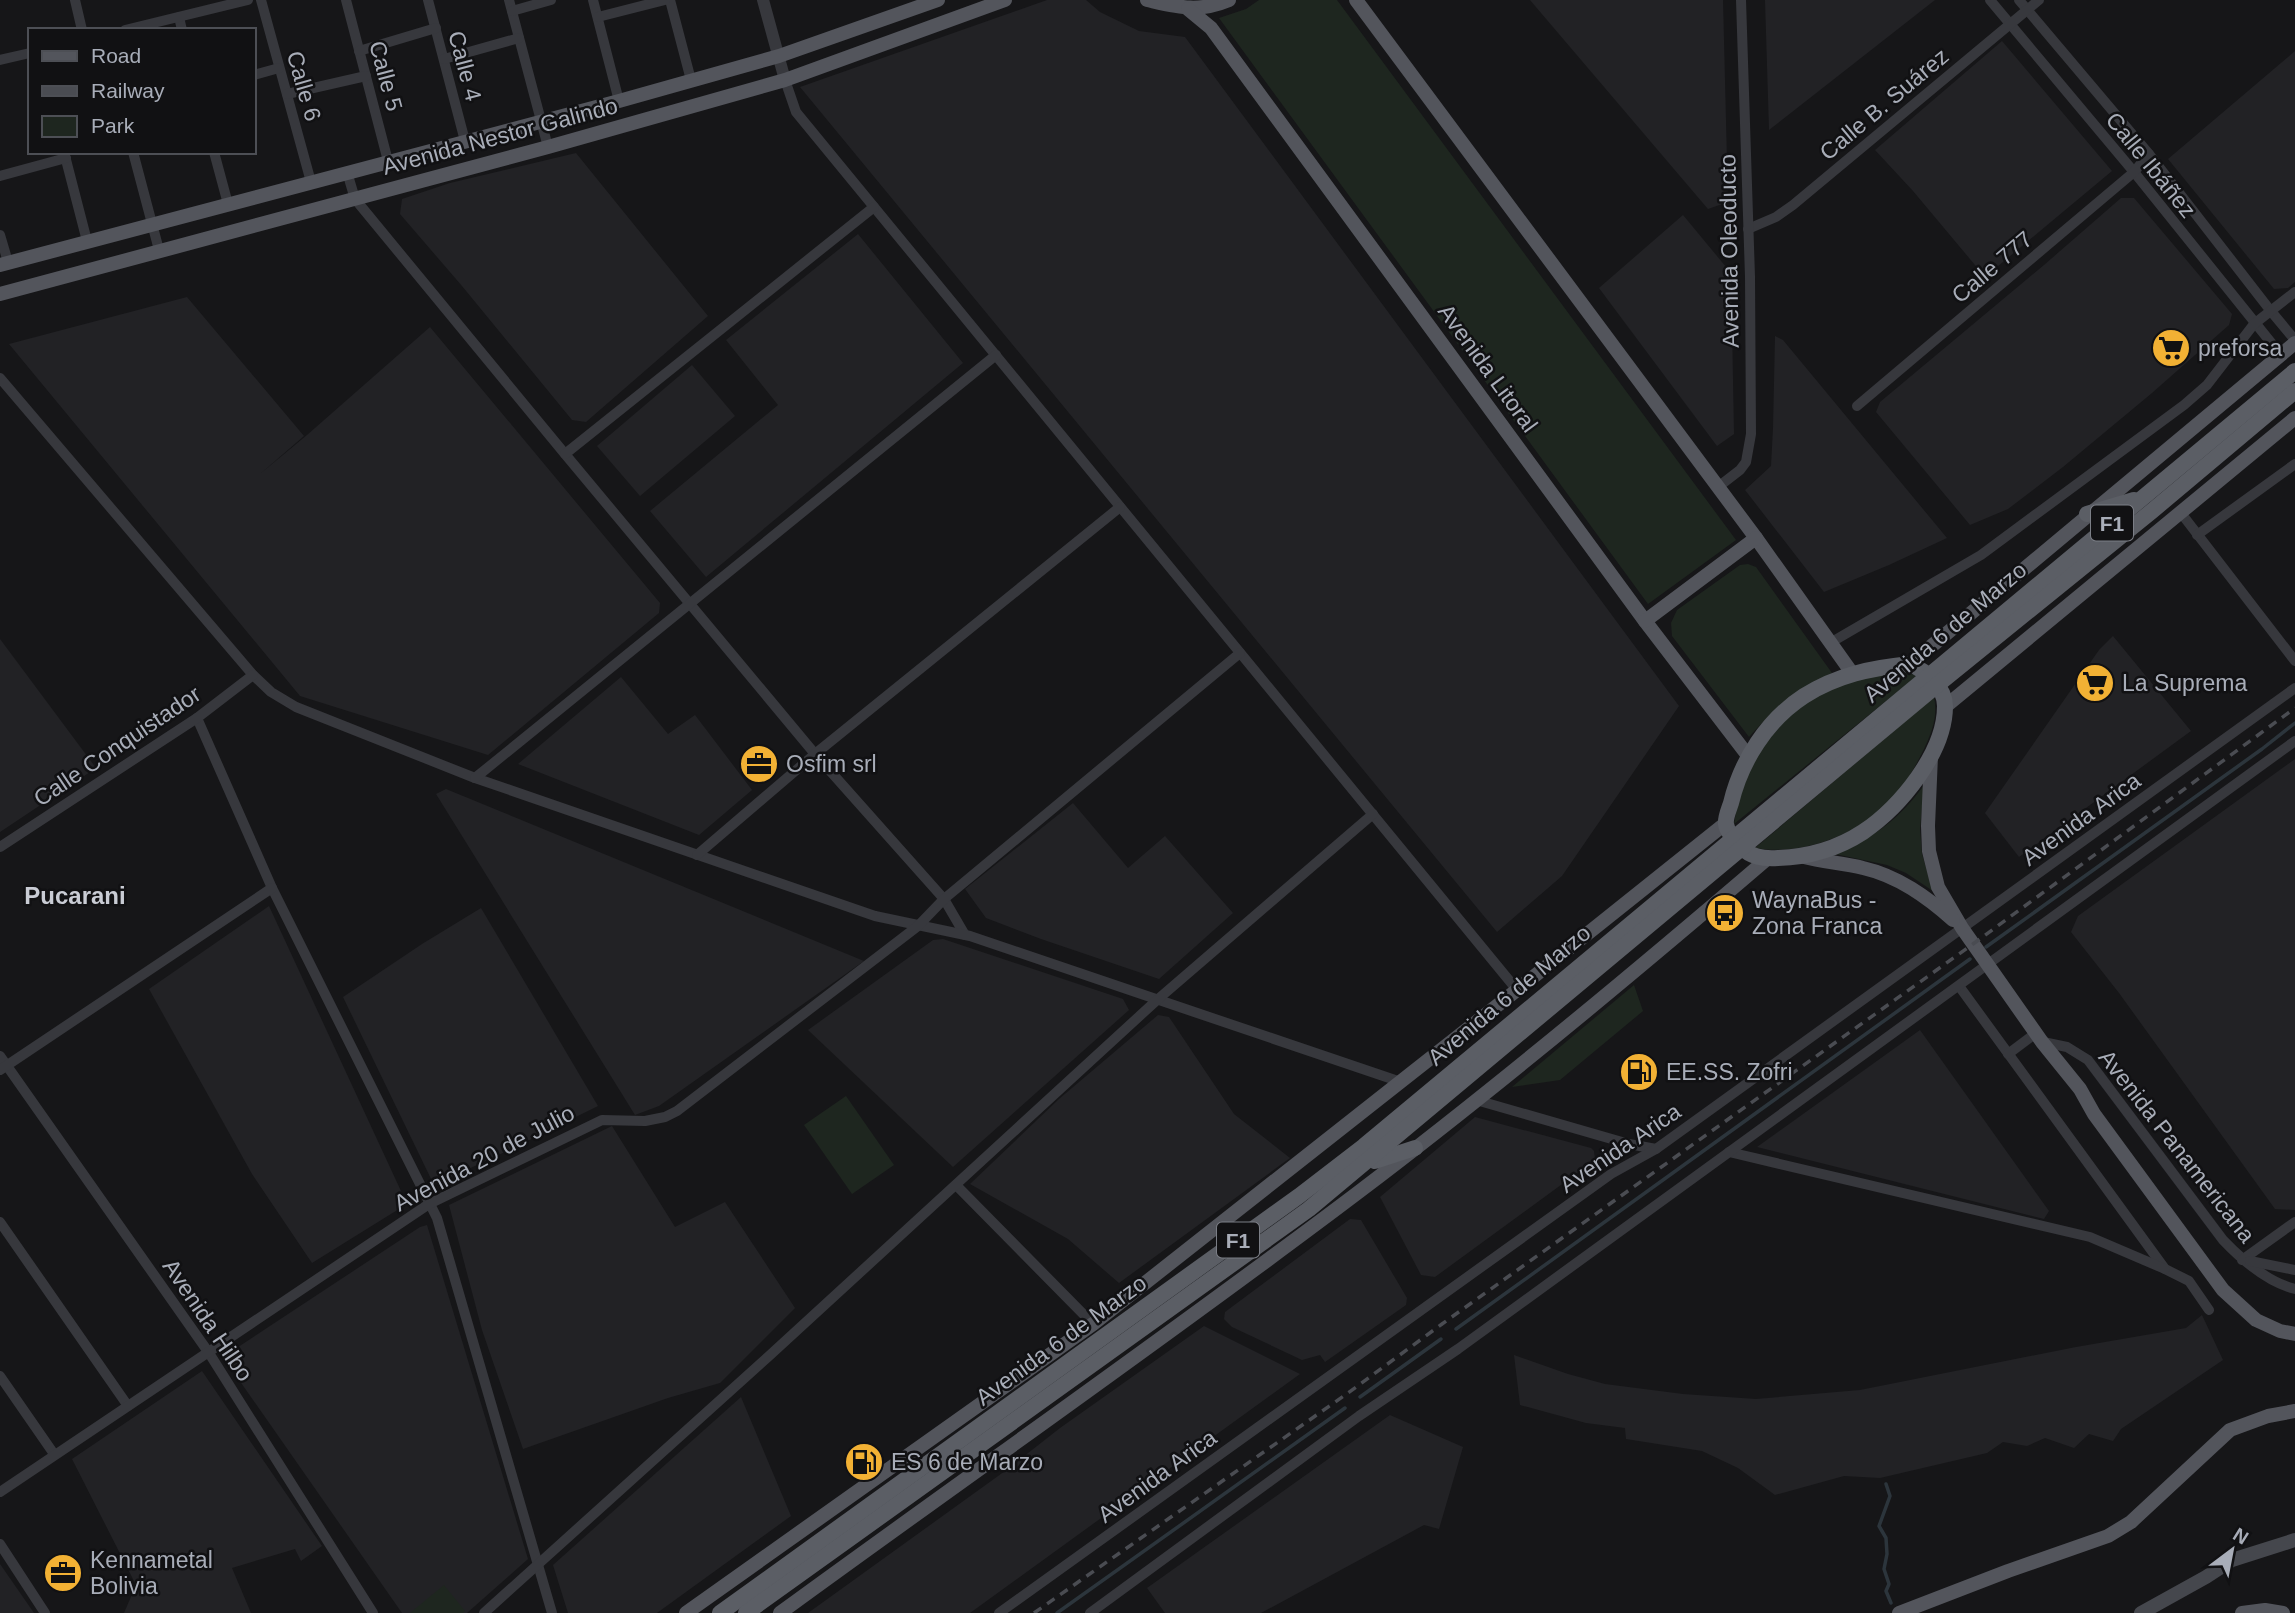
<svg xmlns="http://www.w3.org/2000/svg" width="2295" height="1613" font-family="Arial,sans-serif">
	<rect width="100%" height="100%" fill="#161618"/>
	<g fill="#222225">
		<path d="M1047 0H1086L1100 12 1139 31 1185 37 1679 706 1562 876 1497 932 800 87Z"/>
		<path d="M1530 0H1723L1728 202 1708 209Z"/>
		<path d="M1765 0H1935L1769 130Z"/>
		<path d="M2002 41 2112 171 1985 277 1913 191 1875 150Z"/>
		<path d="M2295 51V282L2288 288 2274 289 2168 159Z"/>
		<path d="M576 153 708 316 586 422 572 420 462 286 400 214 402 199 450 183Z"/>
		<path d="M2121 198H2134L2232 314 2229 325 2152 393 2063 467 2008 509 1970 525 1876 412 1880 402 2044 265Z"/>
		<path d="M1683 215 1731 273 1734 434 1717 446 1599 288Z"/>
		<path d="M858 234 963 363 706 577 650 511 778 405 726 340Z"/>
		<path d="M187 297 304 436 260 474 307 435 430 327 660 603 659 613 488 755 300 696 9 344Z"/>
		<path d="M1775 336 1783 340 1947 538 1889 565 1824 592 1745 490 1771 466 1773 428Z"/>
		<path d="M692 365 735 416 640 496 597 446Z"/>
		<path d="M2113 636 2191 731 2019 857 1985 813 2099 650Z"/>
		<path d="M0 639 96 768 0 832Z"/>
		<path d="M621 677 668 734 695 715 752 790 699 835 518 764Z"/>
		<path d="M2295 759V1210L2275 1209 2119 993 2071 932 2078 916Z"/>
		<path d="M446 789 864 961 659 1106 635 1115 436 794Z"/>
		<path d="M1073 803 1128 868 1165 836 1233 913 1159 979 1041 939 986 918 965 889Z"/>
		<path d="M269 906 407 1204 312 1263 252 1174 149 989Z"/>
		<path d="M481 908 598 1106 507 1151 434 1185 343 997 422 944Z"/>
		<path d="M943 939 1123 999 1129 1010 953 1167 808 1030 933 940Z"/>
		<path d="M1158 1015 1169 1017 1234 1114 1290 1158 1119 1283 1068 1239 970 1184 1059 1099Z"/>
		<path d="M1920 1030 2049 1211 2044 1219 1757 1147Z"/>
		<path d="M1475 1117 1591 1148 1594 1151 1595 1160 1435 1277 1421 1275 1380 1197Z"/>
		<path d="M612 1126 675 1227 725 1202 795 1308 720 1383 668 1398 523 1449 482 1330 449 1205Z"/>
		<path d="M1350 1219 1361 1220 1407 1298 1406 1305 1325 1362 1320 1355 1302 1360 1232 1327 1224 1319 1225 1312Z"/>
		<path d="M427 1225 528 1559 467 1613H402L223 1357 420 1227Z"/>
		<path d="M2202 1315 2223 1360 2121 1429 2113 1441 2089 1434 2074 1448 2045 1438 2027 1446 2003 1442 1987 1453 1880 1478 1844 1476 1775 1495 1738 1468 1702 1451 1626 1439 1625 1428 1586 1423 1520 1405 1514 1355 1568 1374 1605 1384 1683 1394 1756 1399 1860 1390 2076 1347 2186 1328Z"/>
		<path d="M1204 1326 1300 1374 970 1613H808L1005 1471 1060 1428Z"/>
		<path d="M202 1371 322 1546 301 1561 295 1549 232 1568 251 1613H124L136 1585 72 1459Z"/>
		<path d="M741 1397 791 1516 657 1613H568L553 1565Z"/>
		<path d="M1390 1415 1463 1447 1439 1529 1424 1525 1261 1613H1165L1147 1588Z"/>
		<path d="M0 1564 34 1613H0Z"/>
	</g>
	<g fill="#1e261f">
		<path d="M1259 0H1337L1736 540 1648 604 1219 18 1246 9Z"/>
		<path d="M1748 564 1756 567 1832 673C1796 692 1776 707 1749 737L1672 636 1671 623 1677 610 1740 565Z"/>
		<path d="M1892 673H1909L1917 676 1734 824C1736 813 1737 802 1740 792 1755 745 1798 698 1845 683 1860 678 1877 676 1892 673Z"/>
		<path d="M1934 697C1938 717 1932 731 1924 749 1917 763 1909 778 1900 791 1869 831 1805 857 1755 848Z"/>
		<path d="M1924 785 1920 829 1922 854 1933 891 1906 873 1887 865 1835 854C1872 839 1901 818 1924 785Z"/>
		<path d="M1634 985 1643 1011 1560 1080 1512 1087Z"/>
		<path d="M846 1096 894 1165 852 1194 804 1125Z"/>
		<path d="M444 1585 465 1611 463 1613H410Z"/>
	</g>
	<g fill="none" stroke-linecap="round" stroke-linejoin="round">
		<g stroke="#2c353c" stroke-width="3.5">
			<path d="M1986 947 2262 749 2295 723"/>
			<path d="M1456 1329 1970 959"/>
			<path d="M1360 1397 1441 1339"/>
			<path d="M1886 1484 1890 1496 1879 1526 1886 1538 1887 1554 1884 1569 1889 1584 1886 1591 1891 1603"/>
			<path d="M1057 1613 1345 1408"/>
		</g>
		<g stroke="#37383d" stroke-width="10">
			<path d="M75 0 82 30"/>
			<path d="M261 0 311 182"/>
			<path d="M346 0 388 161"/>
			<path d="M428 0 465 141"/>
			<path d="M509 0 548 147"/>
			<path d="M593 0 619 101"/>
			<path d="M670 0 691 80"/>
			<path d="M1990 0 2134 172 2281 355"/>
			<path d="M2019 0 2149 154 2270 310 2295 340"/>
			<path d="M512 11 551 0"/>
			<path d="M179 17 182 30"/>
			<path d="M598 17 665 0"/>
			<path d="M125 30 248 0"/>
			<path d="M359 51 436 28"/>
			<path d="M444 59 519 38"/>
			<path d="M0 60 30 53"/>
			<path d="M254 75 279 68"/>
			<path d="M785 80 796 112 1517 990"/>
			<path d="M287 94 366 76"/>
			<path d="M64 152 87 241"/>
			<path d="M133 152 159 250"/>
			<path d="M214 152 228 204"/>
			<path d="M347 172 355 199 565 454 815 754 944 899 965 935"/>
			<path d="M0 176 66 158"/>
			<path d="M1748 229 1776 217 1793 205 2039 0"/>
			<path d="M0 235 8 262"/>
			<path d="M0 378 253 675 271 692 296 707 475 778 875 916 970 936 1401 1082"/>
			<path d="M1857 406 2134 172 2149 154"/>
			<path d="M565 454 874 207"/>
			<path d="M1718 487 1740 470 1746 462 1751 434 1750 277 1741 0"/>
			<path d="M2181 513 2295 661"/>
			<path d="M2197 535 2295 464"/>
			<path d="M1830 643 1981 555 2184 405 2207 385 2254 324 2295 292"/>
			<path d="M197 718 272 888 437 1218 552 1613"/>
			<path d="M475 778 996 355"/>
			<path d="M0 847 197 718 253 675"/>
			<path d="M697 855 815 754 1120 507"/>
			<path d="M1959 986 2165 1269 2189 1281 2209 1310"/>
			<path d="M2043 1042 2067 1047 2088 1060 2223 1240C2243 1261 2267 1282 2295 1289"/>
			<path d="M2008 1054 2036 1033"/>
			<path d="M0 1056 209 1353 373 1613"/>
			<path d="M0 1070 272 888"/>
			<path d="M1476 1100 1629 1144 1656 1149"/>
			<path d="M1729 1152 2090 1237 2165 1269"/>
			<path d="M956 1185 1093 1324"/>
			<path d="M0 1222 128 1406"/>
			<path d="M2242 1260 2295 1222"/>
			<path d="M2250 1261 2295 1270"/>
			<path d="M0 1376 54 1454"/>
			<path d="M0 1492 429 1204 602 1120 645 1121 665 1117 677 1111 918 926 944 899 1240 653"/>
			<path d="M0 1544 45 1613"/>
			<path d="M484 1613 769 1356 1157 1000 1373 814"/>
			<path d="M999 1613 1611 1174 1656 1149 2295 688"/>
			<path d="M1090 1613 1359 1416 1458 1349 2295 741"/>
		</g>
		<path stroke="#37383d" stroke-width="12" d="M763 0 785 80"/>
		<path stroke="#45474d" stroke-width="14" d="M2141 1613 2206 1577 2232 1560 2295 1540"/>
		<g stroke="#53555c" stroke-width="14">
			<path d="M1147 0C1178 7 1198 13 1229 0"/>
			<path d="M1356 0 1756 538 1852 673"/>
			<path d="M1188 9 1211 28 1645 621 1749 757"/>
			<path d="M0 265 619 101 779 56 938 0"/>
			<path d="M0 294 548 147 785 80 1005 0"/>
			<path d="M1645 621 1756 538"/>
			<path d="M1910 664 2295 343"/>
			<path d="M1946 706 2295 418"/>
			<path d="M1931 756 1928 826 1929 851 1938 887 1962 928 2042 1042 2080 1089 2094 1114 2223 1290 2256 1320 2280 1331 2295 1334"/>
			<path d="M1804 857C1823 862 1844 863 1863 868 1898 876 1927 897 1953 920"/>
			<path d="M686 1613 1093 1324 1517 990 1726 823"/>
			<path d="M780 1613C973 1472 1170 1335 1360 1191 1500 1085 1634 973 1767 859"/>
			<path d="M1899 1613 2008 1571 2108 1536 2131 1522 2230 1430 2268 1416 2295 1411"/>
			<path d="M2242 1613 2265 1610 2283 1613"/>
		</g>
		<g stroke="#5b5e65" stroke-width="16">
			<path d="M2087 514 2134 500"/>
			<path d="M1910 664C1926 671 1945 687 1945 706 1945 753 1900 807 1863 832 1837 849 1809 857 1778 858 1762 859 1751 857 1740 846 1735 840 1727 832 1726 824 1725 818 1729 809 1731 803 1741 761 1767 720 1804 696 1837 675 1871 668 1910 664Z"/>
			<path d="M1375 1161 1415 1148"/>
			<path d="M720 1613 1299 1196 1364 1146 2295 371"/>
			<path d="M746 1613 1309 1209 1937 685 2152 511 2295 391"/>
		</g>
		<path stroke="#4a4c52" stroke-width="3.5" stroke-dasharray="9 7" stroke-linecap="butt" d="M1034 1613 1348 1393 1442 1324 1973 944 2295 708"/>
	</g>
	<defs>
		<symbol id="supermarket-disc" viewBox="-11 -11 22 22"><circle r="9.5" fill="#f2b134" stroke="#111113"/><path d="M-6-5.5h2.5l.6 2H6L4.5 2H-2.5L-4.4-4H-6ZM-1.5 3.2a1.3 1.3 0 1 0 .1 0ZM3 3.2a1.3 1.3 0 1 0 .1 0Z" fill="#111"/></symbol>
		<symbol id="office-disc" viewBox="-11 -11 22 22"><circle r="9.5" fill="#f2b134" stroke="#111113"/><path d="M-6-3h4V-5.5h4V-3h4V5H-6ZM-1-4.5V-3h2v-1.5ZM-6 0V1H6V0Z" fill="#111"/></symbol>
		<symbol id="bus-disc" viewBox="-11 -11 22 22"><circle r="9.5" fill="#f2b134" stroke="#111113"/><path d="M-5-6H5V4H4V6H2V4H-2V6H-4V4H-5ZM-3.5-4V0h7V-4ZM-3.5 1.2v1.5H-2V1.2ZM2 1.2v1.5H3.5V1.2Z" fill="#111"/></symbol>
		<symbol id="fuel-disc" viewBox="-11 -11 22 22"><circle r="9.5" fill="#f2b134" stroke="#111113"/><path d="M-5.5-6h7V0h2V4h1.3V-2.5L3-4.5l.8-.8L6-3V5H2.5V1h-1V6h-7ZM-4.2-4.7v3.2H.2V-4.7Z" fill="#111"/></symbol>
	</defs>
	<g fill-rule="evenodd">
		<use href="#supermarket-disc" x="2149" y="326" width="44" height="44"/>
		<use href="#supermarket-disc" x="2073" y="661" width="44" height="44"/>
		<use href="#office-disc" x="737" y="742" width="44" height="44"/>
		<use href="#bus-disc" x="1703" y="891" width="44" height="44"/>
		<use href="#fuel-disc" x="1617" y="1050" width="44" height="44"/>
		<use href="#fuel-disc" x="842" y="1440" width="44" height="44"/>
		<use href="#office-disc" x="41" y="1551" width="44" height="44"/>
	</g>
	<g text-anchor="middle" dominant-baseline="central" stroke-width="5" stroke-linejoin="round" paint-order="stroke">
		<g fill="#111113" stroke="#7b7e86" stroke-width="2">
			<rect x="2091" y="505.5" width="42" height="35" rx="5"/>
			<rect x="1217" y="1222.5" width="42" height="35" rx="5"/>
		</g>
		<g font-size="21" font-weight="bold" fill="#a8adb8">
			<text x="2112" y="523">F1</text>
			<text x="1238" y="1240">F1</text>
		</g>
		<g font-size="23" fill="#a8adb8" stroke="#111113">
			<text transform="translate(465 66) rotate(75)">Calle 4</text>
			<text transform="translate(386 76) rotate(75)">Calle 5</text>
			<text transform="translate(304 86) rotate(74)">Calle 6</text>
			<text transform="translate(1884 104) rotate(-40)">Calle B. Suárez</text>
			<text transform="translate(500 136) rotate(-15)">Avenida Nestor Galindo</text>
			<text transform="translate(2151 165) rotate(51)">Calle Ibáñez</text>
			<text transform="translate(1729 251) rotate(-91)">Avenida Oleoducto</text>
			<text transform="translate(1992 267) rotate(-40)">Calle 777</text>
			<text transform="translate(1488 368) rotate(54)">Avenida Litoral</text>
			<text transform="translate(1945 632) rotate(-40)">Avenida 6 de Marzo</text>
			<text transform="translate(117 746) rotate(-34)">Calle Conquistador</text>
			<text transform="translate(2081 819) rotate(-36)">Avenida Arica</text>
			<text transform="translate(1509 995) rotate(-40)">Avenida 6 de Marzo</text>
			<text transform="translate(2177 1146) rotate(52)">Avenida Panamericana</text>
			<text transform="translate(1620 1148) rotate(-34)">Avenida Arica</text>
			<text transform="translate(484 1158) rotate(-28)">Avenida 20 de Julio</text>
			<text transform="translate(208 1320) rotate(56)">Avenida Hilbo</text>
			<text transform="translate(1061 1340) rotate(-36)">Avenida 6 de Marzo</text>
			<text transform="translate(1157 1476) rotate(-36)">Avenida Arica</text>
		</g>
		<g font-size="23" fill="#a8adb8" stroke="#111113" text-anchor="start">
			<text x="2198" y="348">preforsa</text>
			<text x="2122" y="683">La Suprema</text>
			<text x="786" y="764">Osfim srl</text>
			<text x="1752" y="900">WaynaBus -<tspan x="1752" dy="26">Zona Franca</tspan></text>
			<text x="1666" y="1072">EE.SS. Zofri</text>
			<text x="891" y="1462">ES 6 de Marzo</text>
			<text x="90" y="1560">Kennametal<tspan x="90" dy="26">Bolivia</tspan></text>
		</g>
		<g font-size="24" font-weight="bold" fill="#c9ccd4" stroke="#111113">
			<text x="75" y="895">Pucarani</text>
		</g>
	</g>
	<rect x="28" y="28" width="228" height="126" fill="#111113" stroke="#4d4f55" stroke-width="2"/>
	<rect x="42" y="51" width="35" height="10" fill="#53555c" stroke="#4d4f55" stroke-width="2"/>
	<text x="91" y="63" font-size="21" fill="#a8adb8">Road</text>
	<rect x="42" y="86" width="35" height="10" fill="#4a4c52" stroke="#4d4f55" stroke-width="2"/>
	<text x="91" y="98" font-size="21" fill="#a8adb8">Railway</text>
	<rect x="42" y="116" width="35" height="21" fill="#1e261f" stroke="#4d4f55" stroke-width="2"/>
	<text x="91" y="133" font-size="21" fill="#a8adb8">Park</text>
	<g transform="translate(2232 1550) rotate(32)" stroke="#111113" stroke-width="5" paint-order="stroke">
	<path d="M0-5L12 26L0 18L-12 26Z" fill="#a8adb8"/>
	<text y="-10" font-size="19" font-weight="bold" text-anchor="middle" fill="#a8adb8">N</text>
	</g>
</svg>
